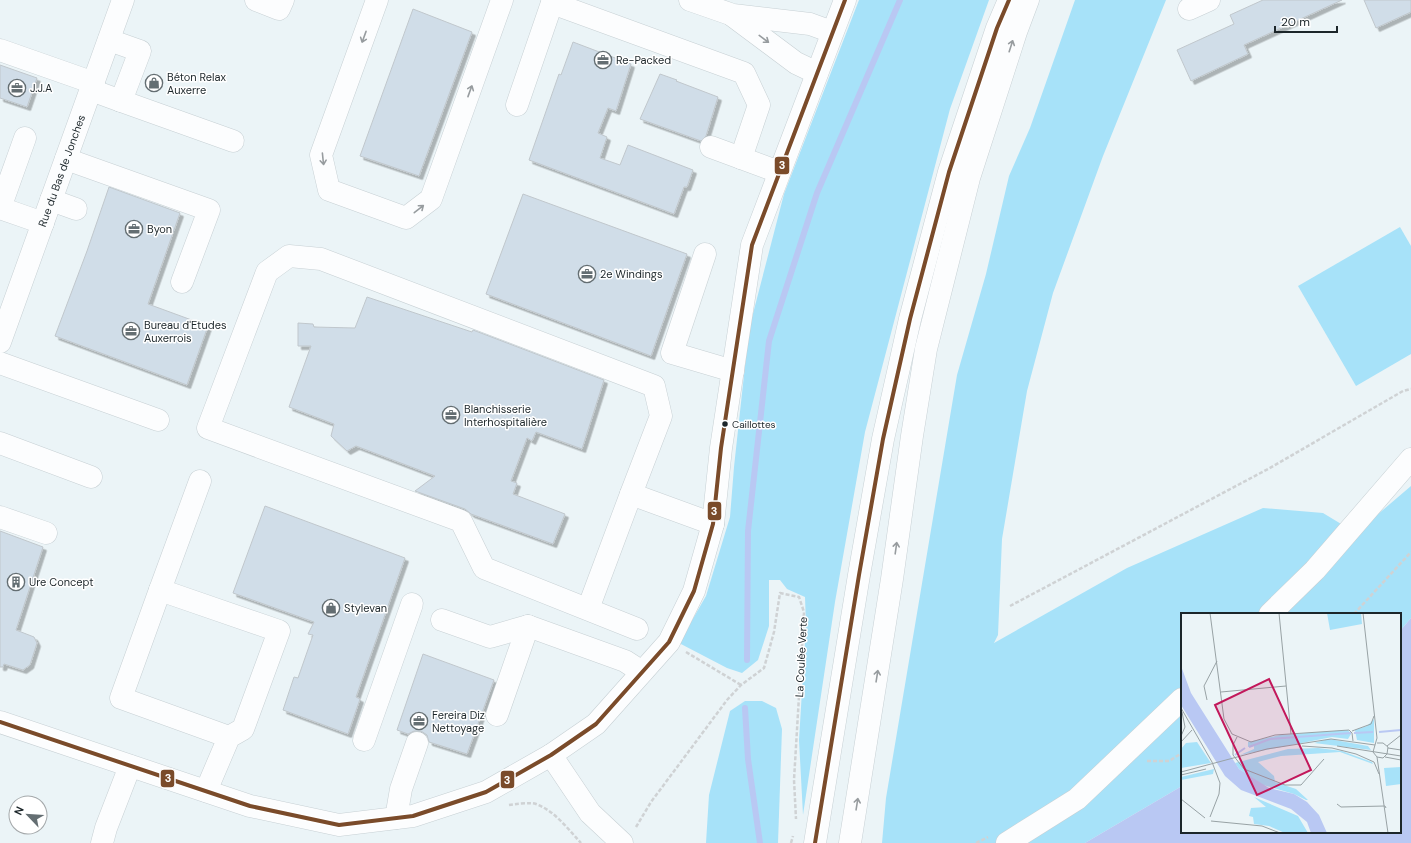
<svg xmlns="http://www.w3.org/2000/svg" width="1411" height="843" font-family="'DM Sans',sans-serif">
	<defs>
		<filter id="shadow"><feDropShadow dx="3.5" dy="3.5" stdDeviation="0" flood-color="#0004"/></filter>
	</defs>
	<rect width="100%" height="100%" fill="#ebf4f7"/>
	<g fill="#a7e2f9">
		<path d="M859 0H989L950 109 865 432 835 602 803 815 799 740 806 625 805 597 787 589 780 580H769V626L758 660 742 673 727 668 679 643 706 596 730 517 734 467 749 329 784 194Z"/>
		<path d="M1075 0H1166L1103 156 1053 293 1027 391 1002 539 998 635 994 643 1127 568 1263 508 1323 513 1356 533 1411 486V618L1400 631V614H1182V786L1085 843H882L886 798 957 375 986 274 1009 176 1030 128Z"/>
		<path d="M1400 227 1411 246V354L1356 386 1298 286Z"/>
		<path d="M745 701H762L776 708 782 729 778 843H706L709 795 730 711Z"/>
	</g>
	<path fill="#b9c8f3" d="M1411 618V843H1085L1182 786V832H1400V631Z"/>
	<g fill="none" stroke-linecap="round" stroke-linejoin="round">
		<g stroke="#b9c8f3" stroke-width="6">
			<path d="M747 660 748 531 769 341 817 193 900 0"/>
			<path d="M745 708 748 759 760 843"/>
		</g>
	</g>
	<g fill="#d0dde8" stroke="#c0c7cc" filter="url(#shadow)">
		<path d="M1263 0H1342L1244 45 1248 54 1191 81 1177 50 1234 24 1230 15Z"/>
		<path d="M1364 0H1411V12L1376 28Z"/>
		<path d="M413 9 472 32 419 176 360 156Z"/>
		<path d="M573 42 631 64 616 111 608 108 598 133 607 137 600 158 620 165 628 145 693 170 687 187H684L674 214 529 160 559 74 561 75Z"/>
		<path d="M0 65 37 78 27 107 0 98Z"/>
		<path d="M660 74 677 80 676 81 718 97 706 136 701 141 640 119Z"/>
		<path d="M109 187 180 213 148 304 208 326 187 385 55 336 87 251Z"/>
		<path d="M523 194 687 254 651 356 486 294Z"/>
		<path d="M367 297 472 332 473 330 604 380 582 449 536 432 532 441 527 438 511 481 517 483 513 494 565 514 553 544 471 514 465 509 415 491 435 476 356 446 347 451 331 436 334 424 289 407 311 346H298V323L313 324 314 327 355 328Z"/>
		<path d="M265 506 405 558 356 697 360 699 348 734 283 710 294 677 298 678 313 635 308 634 314 622 233 593Z"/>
		<path d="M0 531 43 547 16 630 34 637 37 643 30 665 23 670 4 664 3 667H0Z"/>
		<path d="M423 654 494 680 467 754 429 742 427 735 421 731H414L408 734 397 730Z"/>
	</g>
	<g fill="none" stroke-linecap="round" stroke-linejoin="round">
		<defs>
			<g id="minor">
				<path d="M256 0 279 9 283 0"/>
				<path d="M377 0 321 155 329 190 406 218 431 199 502 0"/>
				<path d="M690 0 733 15 810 24 832 32"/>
				<path d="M552 3 744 73 759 105 741 158"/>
				<path d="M1189 9 1209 0"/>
				<path d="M733 16 796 63 817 73"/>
				<path d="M0 50 94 83"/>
				<path d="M91 90 121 101 140 51 109 40"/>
				<path d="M121 101 233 141"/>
				<path d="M517 105 553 0"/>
				<path d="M25 138 0 208 43 223"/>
				<path d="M711 147 779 172"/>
				<path d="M66 159 209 210 182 282"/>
				<path d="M51 200 76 209"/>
				<path d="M705 254 672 353 733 371"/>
				<path id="s1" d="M0 342 123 0"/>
				<path d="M0 363 158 420"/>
				<path d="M0 443 91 477"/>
				<path d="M631 494 661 416 654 386 321 259 289 256 267 272 208 428 461 521 484 568 637 629"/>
				<path d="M0 517 46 533"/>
				<path d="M160 590 200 481"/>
				<path d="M588 609 631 494 713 524"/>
				<path d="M1270 614 1315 570 1411 459"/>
				<path d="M442 620 490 637 528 626 625 661 642 672"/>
				<path d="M497 715 528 626"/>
				<path d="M0 722 250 806 339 825 413 816 486 792 551 755 596 724 669 642 694 591 713 524 721 448 752 245 845 0"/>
				<path d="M364 740 412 604"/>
				<path d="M551 755 590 813 622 843"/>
				<path d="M206 791 229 737 243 729 279 631 160 590 121 698 229 737"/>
				<path d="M396 818 401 789 417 743"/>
				<path d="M102 843 106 828 130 766"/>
				<path d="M1007 843 1077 799 1182 699"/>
			</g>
			<g id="major">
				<path d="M815 843 859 575 883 439 910 319 949 172 997 28 1009 0"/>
				<path d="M850 843 892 579 912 436 926 349 969 178 1016 32 1028 0"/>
			</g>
		</defs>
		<use href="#minor" stroke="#c7d0d4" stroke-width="23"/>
		<use href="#major" stroke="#c7d0d4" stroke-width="23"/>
		<g stroke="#cfd2d4" stroke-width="2.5" stroke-dasharray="4 2" stroke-linecap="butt">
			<path d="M1010 606 1268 469 1403 391 1411 389"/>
			<path d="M1354 614 1411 552"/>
			<path d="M686 652 741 685"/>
			<path d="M1147 761H1169L1182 753"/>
			<path d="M509 805C515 804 531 802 536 804 555 811 568 829 581 843"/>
			<path d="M636 827 651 802 727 700 741 685 764 668 774 632 780 593 799 597 804 612 794 780 796 819"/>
			<path d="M791 843 793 836"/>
			<path d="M976 843 988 837"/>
		</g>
		<use href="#minor" stroke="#fcfdfe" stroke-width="22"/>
		<use href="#major" stroke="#fcfdfe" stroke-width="22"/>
		<defs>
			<g id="bus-1">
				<path d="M0 722 250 806 339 825 413 816 486 792 551 755 596 724 669 642 694 591 713 524 721 448 752 245 845 0"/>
				<path d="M815 843 859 575 883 439 910 319 949 172 997 28 1009 0"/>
			</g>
		</defs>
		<use href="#bus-1" stroke="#fff" stroke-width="7"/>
		<use href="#bus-1" stroke="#7a4b2a" stroke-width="4"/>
	</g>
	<defs><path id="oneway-shaft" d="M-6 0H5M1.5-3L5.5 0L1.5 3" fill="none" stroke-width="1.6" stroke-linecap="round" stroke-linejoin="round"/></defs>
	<g stroke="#979c9f">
		<use href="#oneway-shaft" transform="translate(364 37) rotate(110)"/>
		<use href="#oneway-shaft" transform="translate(764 39) rotate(37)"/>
		<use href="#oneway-shaft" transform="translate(1011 46) rotate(-72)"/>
		<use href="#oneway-shaft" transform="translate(470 91) rotate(-70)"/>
		<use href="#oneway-shaft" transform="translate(323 159) rotate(84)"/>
		<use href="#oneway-shaft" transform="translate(419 209) rotate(-38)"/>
		<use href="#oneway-shaft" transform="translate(896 548) rotate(-82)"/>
		<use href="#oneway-shaft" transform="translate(877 676) rotate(-81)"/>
		<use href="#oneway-shaft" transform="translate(857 804) rotate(-81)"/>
	</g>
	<defs>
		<symbol id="office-ring" viewBox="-11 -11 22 22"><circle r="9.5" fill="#fff" stroke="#646e72" stroke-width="1.5"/><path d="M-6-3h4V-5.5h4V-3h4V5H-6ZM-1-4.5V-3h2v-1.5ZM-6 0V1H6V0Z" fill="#646e72"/></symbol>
		<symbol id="shop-ring" viewBox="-11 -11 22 22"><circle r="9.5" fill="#fff" stroke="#646e72" stroke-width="1.5"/><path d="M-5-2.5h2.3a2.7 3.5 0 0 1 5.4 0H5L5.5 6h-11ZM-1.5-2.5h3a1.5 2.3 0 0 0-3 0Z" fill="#646e72"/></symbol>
		<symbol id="building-ring" viewBox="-11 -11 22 22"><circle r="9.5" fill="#fff" stroke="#646e72" stroke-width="1.5"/><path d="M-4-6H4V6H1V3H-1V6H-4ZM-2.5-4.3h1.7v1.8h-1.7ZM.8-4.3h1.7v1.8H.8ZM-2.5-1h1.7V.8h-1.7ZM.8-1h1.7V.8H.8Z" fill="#646e72"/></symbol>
	</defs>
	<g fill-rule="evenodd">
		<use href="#office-ring" x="593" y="50" width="20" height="20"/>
		<use href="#shop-ring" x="144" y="73" width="20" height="20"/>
		<use href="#office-ring" x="7" y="78" width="20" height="20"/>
		<use href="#office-ring" x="124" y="219" width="20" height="20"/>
		<use href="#office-ring" x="577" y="264" width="20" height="20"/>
		<use href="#office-ring" x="121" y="321" width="20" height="20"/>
		<use href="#office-ring" x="441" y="405" width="20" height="20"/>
		<use href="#building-ring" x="6" y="572" width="20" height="20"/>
		<use href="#shop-ring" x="321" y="598" width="20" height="20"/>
		<use href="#office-ring" x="409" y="711" width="20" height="20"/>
	</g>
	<circle fill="#1c262a" stroke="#fff" stroke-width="1.5" cx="725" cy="424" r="3.5"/>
	<g text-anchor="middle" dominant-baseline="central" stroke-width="3" stroke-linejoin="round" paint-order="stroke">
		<g font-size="10" fill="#1c262a" stroke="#fff" text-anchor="start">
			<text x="732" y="424">Caillottes</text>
		</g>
		<g font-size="11" fill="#1c262a" stroke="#fff" text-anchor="start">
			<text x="616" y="60">Re-Packed</text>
			<text x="167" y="77">Béton Relax<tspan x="167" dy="13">Auxerre</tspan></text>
			<text x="30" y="88">J.J.A</text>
			<text x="147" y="229">Byon</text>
			<text x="600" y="274">2e Windings</text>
			<text x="144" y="325">Bureau d'Etudes<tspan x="144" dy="13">Auxerrois</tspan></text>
			<text x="464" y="409">Blanchisserie<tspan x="464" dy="13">Interhospitalière</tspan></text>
			<text x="29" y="582">Ure Concept</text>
			<text x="344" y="608">Stylevan</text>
			<text x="432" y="715">Fereira Diz<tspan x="432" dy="13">Nettoyage</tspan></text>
		</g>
		<g font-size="11" fill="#1c262a" stroke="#fff">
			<text stroke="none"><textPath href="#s1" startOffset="182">Rue du Bas de Jonches</textPath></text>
			<text transform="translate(801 657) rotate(-87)">La Coulée Verte</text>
		</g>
	</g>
	<g transform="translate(1181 613)">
		<rect width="220" height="220" fill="#ebf4f7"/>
		<path d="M146 0H180L181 11 149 17ZM193 106V130L176 127 174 117 186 113ZM167 117 170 121 167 126 151 124 59 142 73 136V133L67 134V129L99 122ZM148 126 187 133 190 137 133 130ZM16 129 30 150 0 155V136L5 130ZM137 135 161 138 191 149 198 163 192 151 159 139 100 143 77 149 93 163 94 169 115 176 127 187H125L113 181 82 172 58 156 54 150 107 136ZM220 154V171L205 173 203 155ZM33 156 32 161 0 167V164ZM73 184 117 203 127 220H104L88 213 73 211 72 204 68 203 70 195 85 194Z" fill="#a7e2f9"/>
		<path d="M0 53 10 80 58 156 88 175 113 181 126 189 138 202 146 220H130L126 209 110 196 60 177 44 163 0 92Z" fill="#b9c8f3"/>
		<path fill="none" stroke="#b9c8f3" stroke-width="2" d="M198 119 220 117M173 120 192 119M68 134 89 126 170 120M54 142 64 135"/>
		<path fill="none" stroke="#98a2a5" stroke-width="1" d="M29 0 43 106 51 121 70 129 94 122 168 117 171 120 172 128M98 0 110 121M182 0 196 125 192 139 196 144 202 145 206 141 207 134 202 130H196M40 79 105 73M26 87 23 73 36 48M0 95 31 149 39 170 38 181 29 204M171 118 190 111 193 103M0 123 4 114 1 99M56 124 52 132V142L63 156 104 172H120L143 146M0 129 11 117M121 133 151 135 175 141 193 149 198 161M156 133 220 143M206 133 220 122M207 135 220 137M196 144 207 220M204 144 220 147M0 159 86 136 150 126 194 132M0 162 25 156M0 186 24 205M156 191 160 194 204 193 205 195M30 208 81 213 99 220"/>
		<path fill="#c2185b" fill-opacity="0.15" stroke="#c2185b" stroke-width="2" d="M88 66 130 157 76 182 34 92Z"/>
		<rect width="220" height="220" fill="none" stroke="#1c262a" stroke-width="2"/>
	</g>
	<g stroke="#fff" stroke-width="1.5">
		<rect x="774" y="156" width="16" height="19" rx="4" fill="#7a4b2a"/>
		<rect x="707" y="501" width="15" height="20" rx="4" fill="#7a4b2a"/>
		<rect x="160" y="769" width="15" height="19" rx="4" fill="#7a4b2a"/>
		<rect x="500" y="770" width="15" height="19" rx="4" fill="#7a4b2a"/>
	</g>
	<g font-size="11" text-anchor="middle" font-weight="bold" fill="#fff">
		<text x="782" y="169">3</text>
		<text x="714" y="515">3</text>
		<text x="168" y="782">3</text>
		<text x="507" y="784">3</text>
	</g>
	<g transform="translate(28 815) rotate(295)"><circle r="19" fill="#ffffff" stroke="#a4a8aa"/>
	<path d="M0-3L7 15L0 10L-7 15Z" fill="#646e72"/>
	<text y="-6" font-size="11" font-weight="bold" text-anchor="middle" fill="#1c262a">N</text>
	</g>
	<path d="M1275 26v6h62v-6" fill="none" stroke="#1c262a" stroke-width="2"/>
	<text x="1281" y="26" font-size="12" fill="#1c262a" stroke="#ffffff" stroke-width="3" paint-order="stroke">20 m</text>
</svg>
